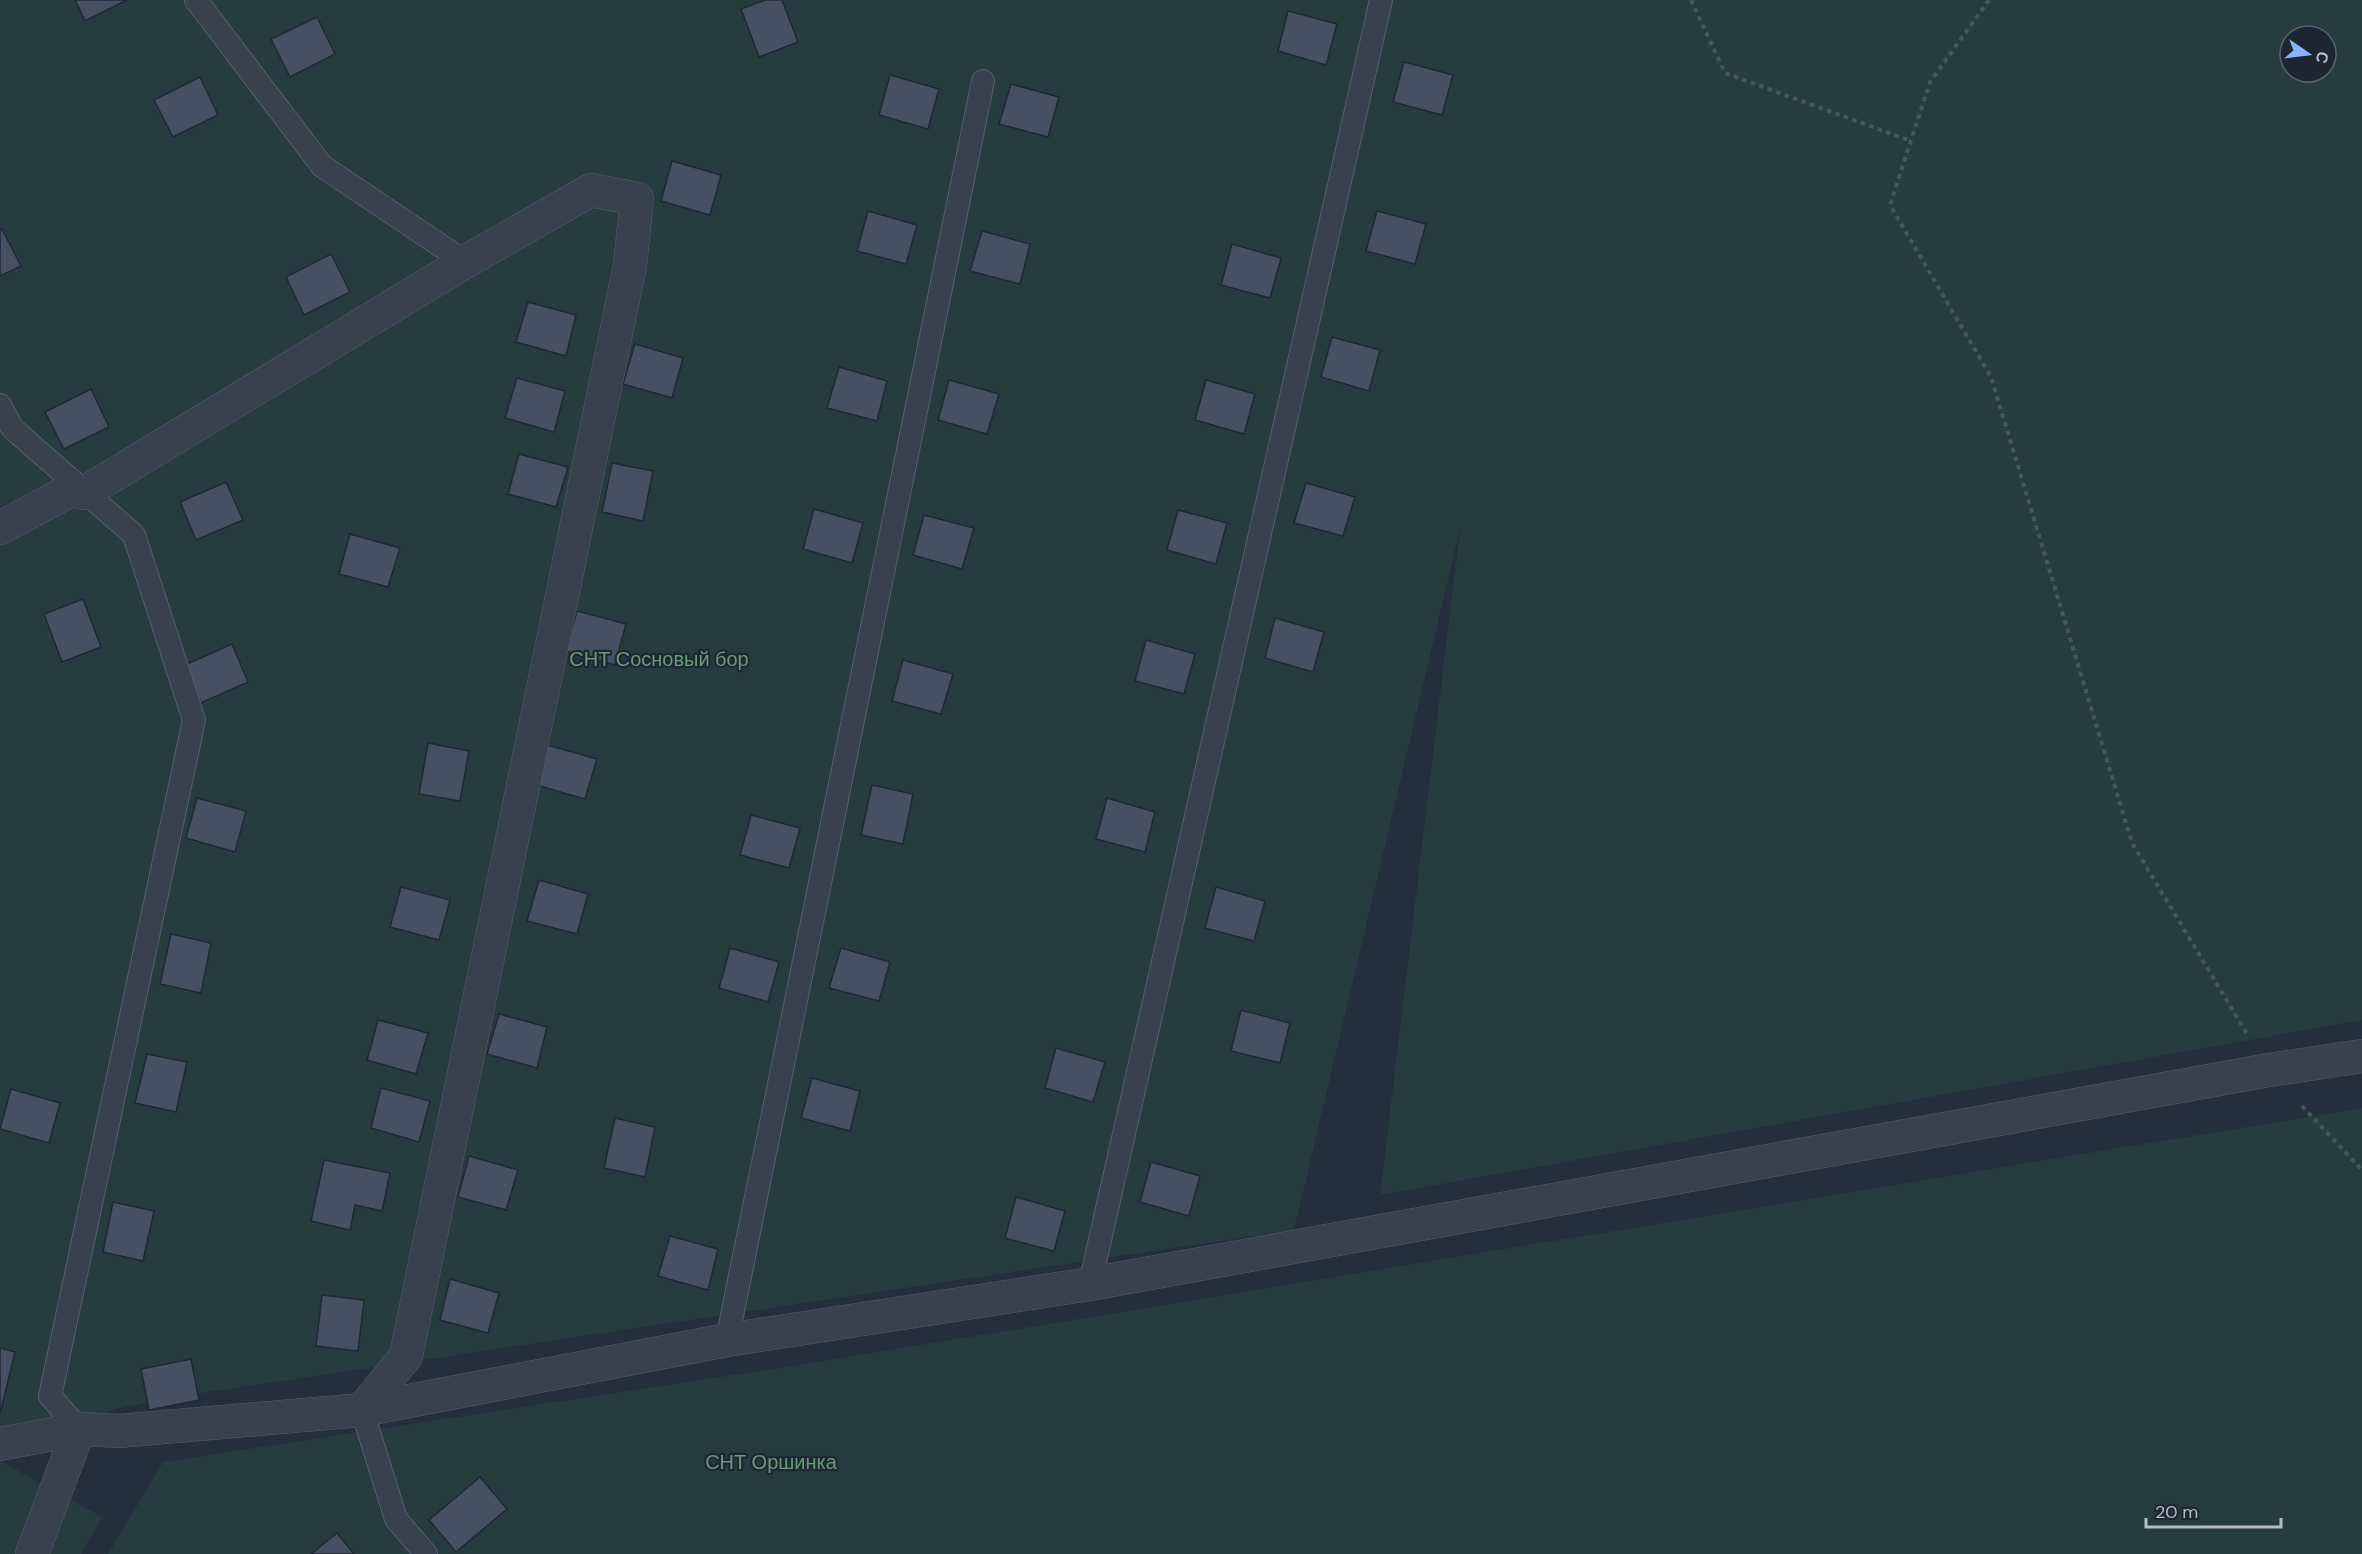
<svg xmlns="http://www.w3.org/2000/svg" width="2362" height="1554" font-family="'DM Sans',sans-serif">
	<rect width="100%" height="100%" fill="#242f3e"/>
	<g fill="#263c3f" fill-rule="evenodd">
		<path d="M0 0H2362V1020L1380 1195 1460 529 1294 1230 161 1399 0 1436ZM2290 36H2326V72H2290Z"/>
		<path d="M2362 1108V1554H108L163 1462 811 1363Z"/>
		<path d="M0 1461 102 1517 81 1554H0Z"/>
	</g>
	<g fill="#455162" stroke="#1f2835" stroke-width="1.5">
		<path d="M75 0H127L85 21Z"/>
		<path d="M765 0H782L798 42 759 57 741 9Z"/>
		<path d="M1288 11 1337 24 1326 65 1278 51Z"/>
		<path d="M317 17 335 54 290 77 271 39Z"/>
		<path d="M1404 62 1453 75 1442 115 1393 102Z"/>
		<path d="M890 75 939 89 928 129 879 115Z"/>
		<path d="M200 77 218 115 173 137 154 100Z"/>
		<path d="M1011 84 1059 97 1048 137 999 124Z"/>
		<path d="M672 161 721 175 710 215 661 201Z"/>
		<path d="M868 211 917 225 906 264 857 251Z"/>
		<path d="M1377 211 1426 224 1415 264 1366 251Z"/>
		<path d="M2 229 21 266 0 276V230Z"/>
		<path d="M982 231 1030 244 1020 284 970 271Z"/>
		<path d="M1232 244 1281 258 1270 298 1221 285Z"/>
		<path d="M331 254 350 292 304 315 286 277Z"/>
		<path d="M528 302 576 315 566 356 516 342Z"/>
		<path d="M1332 337 1380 350 1369 391 1321 377Z"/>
		<path d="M635 344 683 358 672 398 623 384Z"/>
		<path d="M839 367 887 381 877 421 827 408Z"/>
		<path d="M517 378 565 391 554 432 505 418Z"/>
		<path d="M949 380 999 394 987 434 938 420Z"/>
		<path d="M1206 380 1255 394 1244 434 1195 420Z"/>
		<path d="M91 389 109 427 64 449 45 412Z"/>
		<path d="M519 454 568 467 556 507 508 494Z"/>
		<path d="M612 463 653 471 643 521 602 512Z"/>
		<path d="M226 482 243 520 196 540 180 502Z"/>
		<path d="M1306 483 1355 497 1343 536 1294 523Z"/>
		<path d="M814 509 863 523 852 563 803 549Z"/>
		<path d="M1178 510 1227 523 1216 564 1167 550Z"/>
		<path d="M924 515 974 528 962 569 913 555Z"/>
		<path d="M350 534 400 548 388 587 339 574Z"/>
		<path d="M83 599 101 647 62 662 44 614Z"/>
		<path d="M577 611 626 624 615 665 566 651Z"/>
		<path d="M1275 618 1324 632 1313 672 1265 658Z"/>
		<path d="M1146 640 1195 654 1184 694 1135 681Z"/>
		<path d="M232 644 248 682 201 703 185 665Z"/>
		<path d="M903 660 953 674 941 714 892 701Z"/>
		<path d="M428 743 469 751 460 801 419 794Z"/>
		<path d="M547 745 597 759 585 799 536 785Z"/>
		<path d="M872 785 913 794 903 844 861 835Z"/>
		<path d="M197 798 246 811 235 852 186 838Z"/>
		<path d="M1107 798 1155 812 1145 852 1096 839Z"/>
		<path d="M751 815 800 828 789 868 740 855Z"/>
		<path d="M539 880 588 894 577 934 527 921Z"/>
		<path d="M401 887 450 900 439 940 390 927Z"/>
		<path d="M1216 887 1265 901 1254 941 1205 928Z"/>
		<path d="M171 934 211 943 201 993 160 984Z"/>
		<path d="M730 948 779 962 768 1002 719 988Z"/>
		<path d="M841 948 890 962 879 1001 829 988Z"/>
		<path d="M1241 1010 1290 1023 1280 1063 1231 1051Z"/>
		<path d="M499 1014 547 1027 537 1068 487 1054Z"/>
		<path d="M378 1020 428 1033 416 1074 367 1060Z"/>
		<path d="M1056 1048 1105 1062 1093 1102 1045 1088Z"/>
		<path d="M147 1054 187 1062 176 1112 135 1103Z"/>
		<path d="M812 1078 860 1091 850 1131 801 1118Z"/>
		<path d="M381 1088 430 1101 419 1142 371 1128Z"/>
		<path d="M11 1089 60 1103 49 1143 0 1129Z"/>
		<path d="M615 1118 655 1127 645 1177 604 1168Z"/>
		<path d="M469 1156 518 1170 506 1210 458 1197Z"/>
		<path d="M324 1160 390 1173 382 1211 355 1205 350 1230 311 1221Z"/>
		<path d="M1151 1162 1200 1176 1189 1216 1140 1202Z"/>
		<path d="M1016 1197 1065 1211 1054 1251 1005 1238Z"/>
		<path d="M113 1202 154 1211 143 1261 103 1252Z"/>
		<path d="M670 1236 718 1249 708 1290 658 1276Z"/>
		<path d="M450 1279 499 1293 488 1333 440 1320Z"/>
		<path d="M322 1295 364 1300 358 1351 316 1346Z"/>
		<path d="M0 1348 15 1352 0 1414Z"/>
		<path d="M191 1359 199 1400 149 1410 141 1369Z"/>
		<path d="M480 1477 507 1509 456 1552 429 1520Z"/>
		<path d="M337 1533 354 1554H311Z"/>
	</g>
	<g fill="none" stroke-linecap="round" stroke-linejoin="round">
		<defs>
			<g id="lane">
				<path d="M196 0 322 166 465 262"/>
				<path d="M0 405 12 428 134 535 194 720 50 1396 79 1429"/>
				<path d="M1090 1284 1381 0"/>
				<path d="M727 1340 983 81"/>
				<path d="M362 1410 396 1519 426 1554"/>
			</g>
			<g id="street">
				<path d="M0 528 71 490 84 493 465 262 591 190 637 199 630 265 406 1356 362 1410"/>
				<path d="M0 1444 79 1429 119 1431 362 1410 727 1340 1090 1284 2269 1070 2362 1056"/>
				<path d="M32 1554 79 1429"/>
			</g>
		</defs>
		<use href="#lane" stroke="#565f6c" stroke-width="24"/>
		<use href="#street" stroke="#565f6c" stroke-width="34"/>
		<g stroke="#44595c" stroke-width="4" stroke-dasharray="4.5 4.5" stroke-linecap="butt">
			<path d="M1691 0 1725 73 1911 141"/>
			<path d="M1989 0 1930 82 1890 205 1991 377 2132 843 2247 1034"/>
			<path d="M2302 1106 2362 1170"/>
		</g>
		<use href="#lane" stroke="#38414e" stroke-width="22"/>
		<use href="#street" stroke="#38414e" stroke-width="33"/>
	</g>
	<g text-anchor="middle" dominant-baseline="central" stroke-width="4.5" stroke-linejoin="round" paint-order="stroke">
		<g font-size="20" fill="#6b9a76" stroke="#1d2633">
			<text x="659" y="659">СНТ Сосновый бор</text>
			<text x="771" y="1462">СНТ Оршинка</text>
		</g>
	</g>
	<g transform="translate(2308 54) rotate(104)"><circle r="28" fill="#1d2633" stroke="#59626f" stroke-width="1.5"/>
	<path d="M0-4.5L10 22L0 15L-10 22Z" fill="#8ab4f8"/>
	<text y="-9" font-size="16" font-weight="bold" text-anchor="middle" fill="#b4bcc9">С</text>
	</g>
	<path d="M2146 1518v9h135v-9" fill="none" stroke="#b4bcc9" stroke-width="3"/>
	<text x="2155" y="1518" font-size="18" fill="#b4bcc9" stroke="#1d2633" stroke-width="4.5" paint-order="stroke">20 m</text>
</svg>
